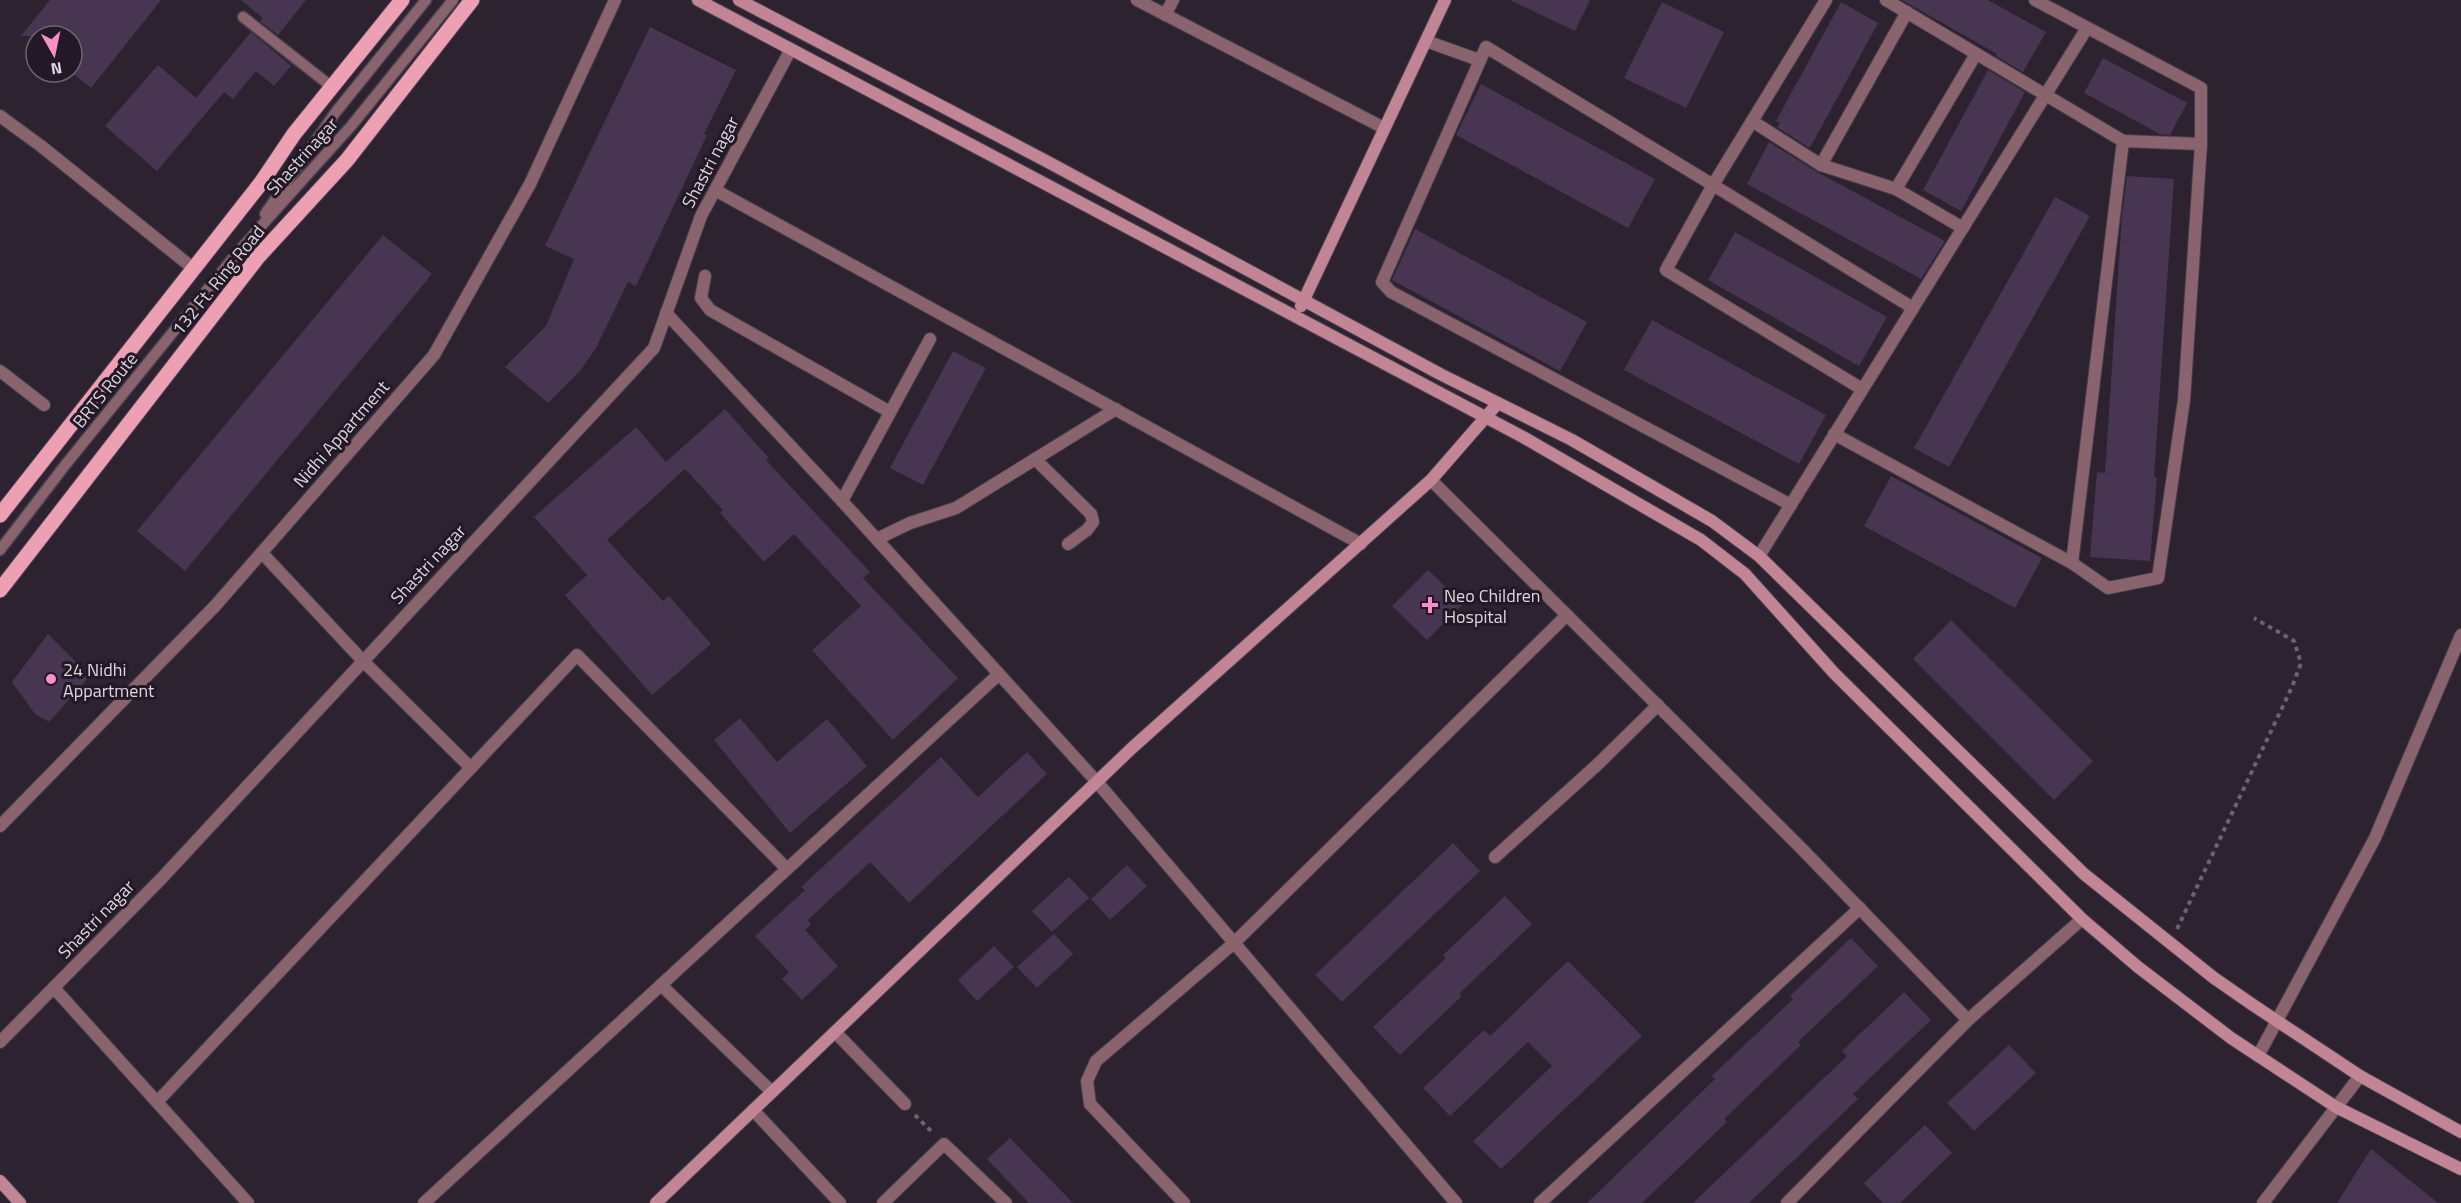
<svg xmlns="http://www.w3.org/2000/svg" width="2461" height="1203" font-family="'Titillium Web',sans-serif">
	<rect width="100%" height="100%" fill="#2d2230"/>
	<g fill="#473552">
		<path d="M50 0H161L91 88 72 73V36H21Z"/>
		<path d="M241 0H306L278 35 260 21 263 18Z"/>
		<path d="M1510 0H1590L1575 31Z"/>
		<path d="M1902 0H1988L2046 32 2023 72 1996 56 1997 54Z"/>
		<path d="M1662 2 1724 32 1686 108 1624 78Z"/>
		<path d="M1841 2 1878 23 1810 148 1777 127 1780 123 1776 121Z"/>
		<path d="M650 27 736 70 704 134 707 135 636 286 628 282 596 348 580 371 548 403 505 367 546 326 574 259 545 246Z"/>
		<path d="M251 32 291 66 274 86 256 71 233 99 224 92 157 171 105 126 158 65 196 98Z"/>
		<path d="M2103 58 2187 103 2170 135 2160 134 2084 93Z"/>
		<path d="M1988 70 2025 92 1961 211 1923 190Z"/>
		<path d="M1481 84 1655 179 1628 228 1456 135Z"/>
		<path d="M1769 142 1817 172 1945 241 1921 279 1747 184Z"/>
		<path d="M2127 176 2174 179 2154 477H2157L2150 561 2090 557 2097 472 2105 473 2122 215Z"/>
		<path d="M2055 197 2090 216 1949 467 1914 448Z"/>
		<path d="M1415 229 1587 322 1560 371 1392 280Z"/>
		<path d="M1735 232 1887 317 1859 366 1708 280Z"/>
		<path d="M383 235 432 274 185 571 137 531Z"/>
		<path d="M1652 320 1826 415 1799 464 1624 370Z"/>
		<path d="M953 351 986 368 923 485 890 468Z"/>
		<path d="M725 409 769 458 766 460 870 572 863 578 958 678 893 740 812 650 861 606 794 534 764 562 720 513 723 510 685 469 607 540 663 601 669 596 711 644 652 695 565 595 587 575 534 517 636 427 666 462Z"/>
		<path d="M1891 476 2042 558 2015 608 1864 526Z"/>
		<path d="M1428 570 1463 604 1427 640 1392 606Z"/>
		<path d="M1951 620 2093 761 2054 800 1913 659Z"/>
		<path d="M48 634 90 676 49 722 35 714 12 682Z"/>
		<path d="M740 718 777 762 827 719 867 766 790 833 714 740Z"/>
		<path d="M1027 752 1047 774 909 903 870 862 808 920 811 924 805 930 838 966 802 1000 782 979 789 972 755 936 805 890 801 887 941 757 978 797Z"/>
		<path d="M1453 843 1480 871 1342 1002 1315 975Z"/>
		<path d="M1127 865 1147 886 1110 920 1091 899Z"/>
		<path d="M1069 877 1089 898 1052 932 1032 911Z"/>
		<path d="M1505 896 1532 924 1459 994 1462 996 1400 1055 1373 1027 1446 958 1443 955Z"/>
		<path d="M1054 934 1073 954 1037 988 1017 967Z"/>
		<path d="M1851 938 1878 966 1798 1042 1801 1045 1724 1119 1727 1122 1642 1203H1587L1715 1079 1712 1076 1793 999 1790 996Z"/>
		<path d="M994 946 1014 967 977 1001 958 980Z"/>
		<path d="M1568 961 1642 1036 1501 1169 1473 1141 1552 1066 1528 1042 1450 1116 1423 1088 1484 1030 1490 1036Z"/>
		<path d="M1904 992 1931 1020 1853 1094 1858 1099 1749 1203H1693L1847 1056 1842 1051Z"/>
		<path d="M2009 1045 2036 1073 1974 1131 1947 1103Z"/>
		<path d="M1925 1125 1952 1153 1900 1203H1883L1864 1183Z"/>
		<path d="M1010 1138 1073 1203H1029L987 1159Z"/>
		<path d="M2371 1149 2438 1203H2337Z"/>
	</g>
	<g fill="none" stroke-linecap="round" stroke-linejoin="round">
		<defs>
			<g id="lane">
				<path d="M243 17 332 87"/>
				<path d="M265 214 335 113 426 0"/>
				<path d="M0 550 66 464 237 253 352 125 453 0"/>
			</g>
			<g id="street">
				<path d="M1137 0 1384 128"/>
				<path d="M1886 0 2123 141 2201 144"/>
				<path d="M1165 15 1173 0"/>
				<path d="M1426 41 1479 60"/>
				<path d="M0 116 41 146 194 269"/>
				<path d="M1752 121 1821 165 1896 189 1963 228"/>
				<path d="M1821 165 1907 12"/>
				<path d="M1896 189 1976 54"/>
				<path d="M715 190 1361 544"/>
				<path d="M705 276 701 298 710 310 890 412"/>
				<path d="M666 313 842 501 1097 782 1456 1203"/>
				<path d="M0 371 44 405"/>
				<path d="M1862 389 1666 270 1713 185 1913 308"/>
				<path d="M1834 434 2072 563 2108 588 2158 578 2184 400 2201 144V88L2035 0"/>
				<path d="M1035 459 1091 514 1093 522 1087 530 1068 544"/>
				<path d="M1431 480 1798 845 1968 1020"/>
				<path d="M842 501 930 339"/>
				<path d="M1791 505 1391 292 1382 282 1486 47 1713 185 1826 0"/>
				<path d="M877 539 910 523 956 508 1116 409"/>
				<path d="M262 553 363 661 471 768"/>
				<path d="M1759 556 2087 28"/>
				<path d="M2072 563 2123 141"/>
				<path d="M0 826 215 606 434 355 530 184 615 0"/>
				<path d="M1495 857 1598 764 1658 705"/>
				<path d="M661 985 772 1092"/>
				<path d="M54 988 248 1203"/>
				<path d="M835 1032 905 1104"/>
				<path d="M0 1042 161 879 654 348 701 216 791 49"/>
				<path d="M2258 1056 2375 838 2461 635"/>
				<path d="M157 1102 577 655 787 869"/>
				<path d="M753 1110 840 1203"/>
				<path d="M424 1203 999 674"/>
				<path d="M883 1203 944 1144 1006 1203"/>
				<path d="M1184 1203 1090 1104 1087 1081 1096 1061 1234 943 1567 615"/>
				<path d="M1540 1203 1860 908"/>
				<path d="M1787 1203 1968 1020 2082 919"/>
				<path d="M2263 1203 2360 1076"/>
			</g>
			<g id="secondary">
				<path d="M698 0 1523 437 1701 540 1745 574 1834 673 2082 919 2138 967 2231 1038 2336 1107 2461 1169"/>
				<path d="M739 0 1048 162 1440 374 1572 440 1712 521 1759 556 2084 874 2214 978 2253 1005 2360 1076 2461 1132"/>
				<path d="M1301 306 1445 0"/>
				<path d="M0 1181 20 1203"/>
				<path d="M656 1203 1132 748 1431 480 1498 403"/>
			</g>
			<g id="primary">
				<path d="M0 515 261 183 294 134 402 0"/>
				<path d="M0 590 258 257 347 160 472 0"/>
			</g>
		</defs>
		<use href="#lane" stroke="#493f4c" stroke-width="13"/>
		<use href="#street" stroke="#493f4c" stroke-width="14"/>
		<use href="#secondary" stroke="#493f4c" stroke-width="14"/>
		<use href="#primary" stroke="#493f4c" stroke-width="17"/>
		<g stroke="#6c636f" stroke-width="4" stroke-dasharray="4.5 4.5" stroke-linecap="butt">
			<path d="M2177 929 2292 687 2301 663 2294 641 2254 618"/>
			<path d="M915 1115 933 1133"/>
		</g>
		<use href="#lane" stroke="#89636d" stroke-width="10"/>
		<use href="#street" stroke="#89636d" stroke-width="12"/>
		<use href="#secondary" stroke="#c28595" stroke-width="12"/>
		<use href="#primary" stroke="#ed9fb4" stroke-width="15"/>
	</g>
	<g fill="#fa8fc8" stroke="#231926" stroke-width="2">
		<path d="M1427 596h6v6h6v6h-6v6h-6v-6h-6v-6h6z"/>
		<circle cx="51" cy="679" r="6"/>
	</g>
	<g text-anchor="middle" dominant-baseline="central" stroke-width="6" stroke-linejoin="round" paint-order="stroke">
		<g font-size="18" fill="#ded7e0" stroke="#231926">
			<text transform="translate(302 156) rotate(-48)">Shastrinagar</text>
			<text transform="translate(710 162) rotate(-62)">Shastri nagar</text>
			<text transform="translate(218 280) rotate(-51)">132 Ft. Ring Road</text>
			<text transform="translate(105 390) rotate(-51)">BRTS Route</text>
			<text transform="translate(341 434) rotate(-49)">Nidhi Appartment</text>
			<text transform="translate(428 564) rotate(-47)">Shastri nagar</text>
			<text transform="translate(96 919) rotate(-46)">Shastri nagar</text>
		</g>
		<g font-size="18" fill="#ded7e0" stroke="#231926" text-anchor="start">
			<text x="1444" y="595">Neo Children<tspan x="1444" dy="21">Hospital</tspan></text>
			<text x="63" y="669">24 Nidhi<tspan x="63" dy="21">Appartment</tspan></text>
		</g>
	</g>
	<g transform="translate(54 54) rotate(171)"><circle r="28" fill="#231926" stroke="#6e6570" stroke-width="1.5"/>
	<path d="M0-4.5L10 22L0 15L-10 22Z" fill="#fa8fc8"/>
	<text y="-9" font-size="16" font-weight="bold" text-anchor="middle" fill="#ded7e0">N</text>
	</g>
</svg>
